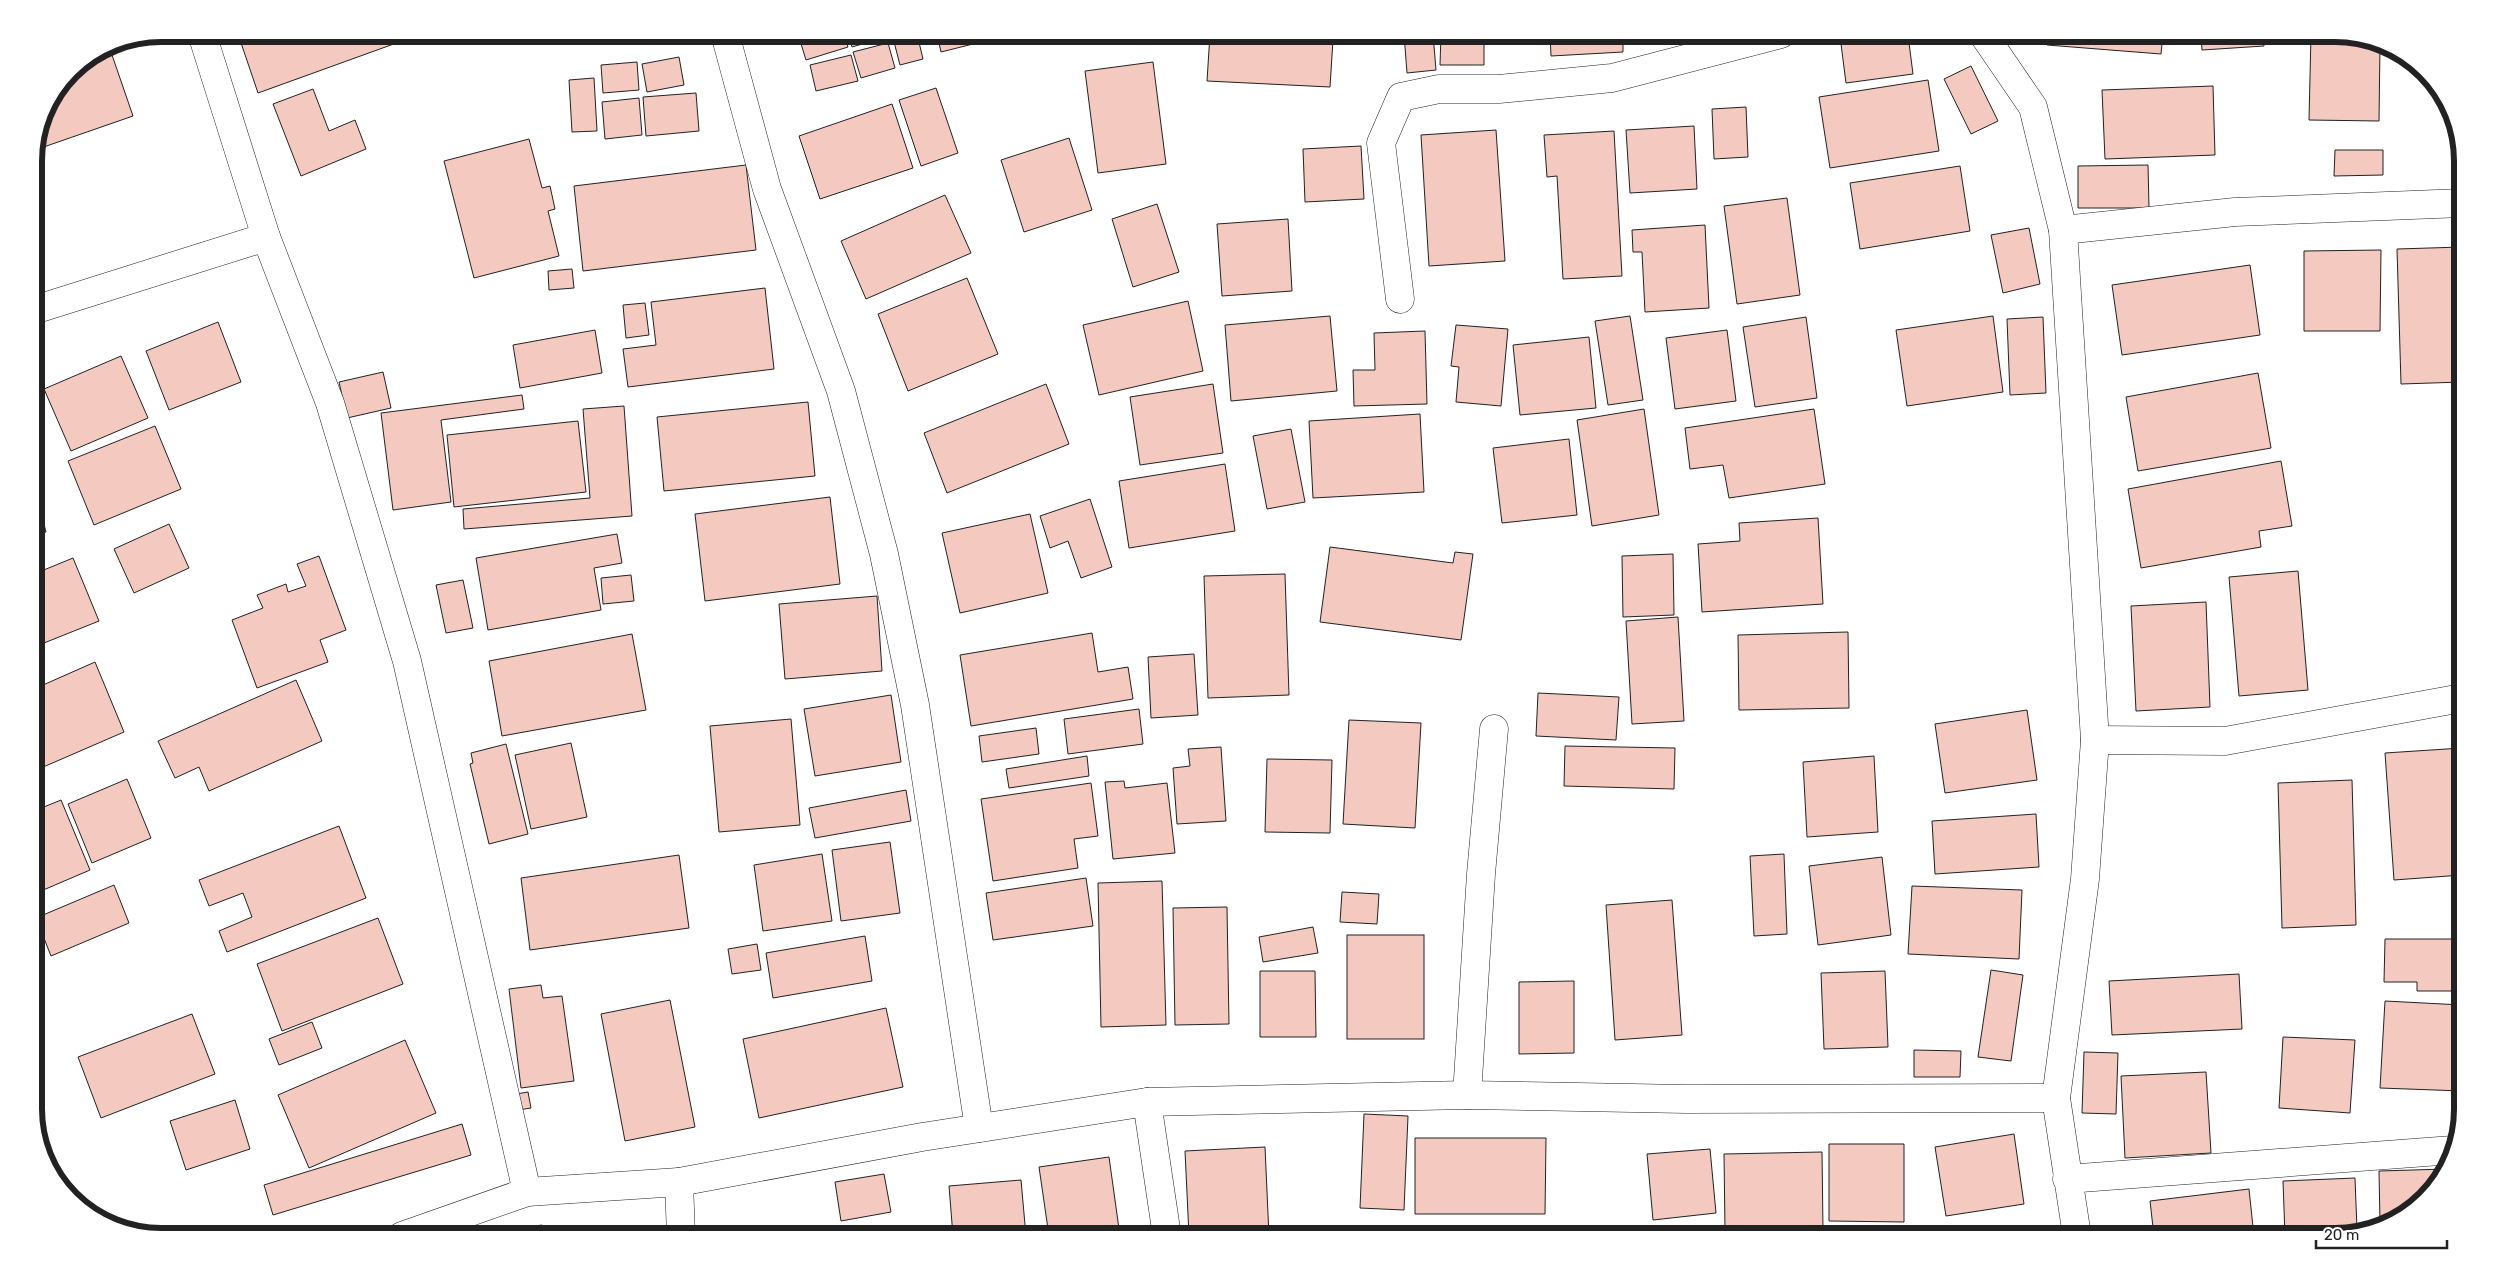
<svg xmlns="http://www.w3.org/2000/svg" width="2496" height="1270" font-family="Rubik,sans-serif">
	<rect width="100%" height="100%" fill="#fff"/>
	<g fill="#f3c9c0" stroke="#222">
		<path d="M238 34H400L402 41 258 93Z"/>
		<path d="M798 34H844L848 47 806 60Z"/>
		<path d="M848 34H889L890 36 852 47Z"/>
		<path d="M892 34H917L923 59 900 65Z"/>
		<path d="M937 34H1009V35L941 52Z"/>
		<path d="M1210 34 1333 40 1330 87 1207 81Z"/>
		<path d="M1404 34H1433L1436 70 1407 73Z"/>
		<path d="M1441 34H1484V65H1440Z"/>
		<path d="M1550 34H1623V52L1551 56Z"/>
		<path d="M2048 34H2163L2161 54 2047 45Z"/>
		<path d="M2201 34H2263L2264 46 2202 50Z"/>
		<path d="M2311 34H2335L2380 44 2379 121 2309 120Z"/>
		<path d="M1908 35 1913 74 1846 83 1841 44Z"/>
		<path d="M888 43 895 68 861 78 853 52Z"/>
		<path d="M2393 48 2407 60H2393Z"/>
		<path d="M112 55 133 116 35 150 44 112 71 71Z"/>
		<path d="M851 55 858 81 816 91 810 65Z"/>
		<path d="M679 57 684 85 647 92 642 64Z"/>
		<path d="M637 62 639 90 603 93 601 65Z"/>
		<path d="M1153 62 1166 164 1098 173 1085 71Z"/>
		<path d="M1971 66 1998 121 1971 134 1944 79Z"/>
		<path d="M594 78 597 131 572 132 569 80Z"/>
		<path d="M1928 80 1939 151 1830 168 1819 97Z"/>
		<path d="M2213 86 2215 155 2105 159 2102 90Z"/>
		<path d="M936 88 958 153 921 166 899 100Z"/>
		<path d="M313 89 329 131 355 120 366 149 301 176 273 104Z"/>
		<path d="M696 93 699 131 646 136 643 97Z"/>
		<path d="M639 98 642 135 605 139 602 102Z"/>
		<path d="M892 104 913 168 820 199 799 136Z"/>
		<path d="M1746 107 1748 157 1714 159 1712 109Z"/>
		<path d="M1694 126 1697 189 1630 193 1626 130Z"/>
		<path d="M1496 130 1505 261 1429 266 1421 135Z"/>
		<path d="M1614 131 1622 276 1563 279 1557 176 1547 177 1544 135Z"/>
		<path d="M1069 138 1092 210 1024 232 1001 160Z"/>
		<path d="M529 139 542 188 550 186 555 209 548 211 559 256 474 278 444 161Z"/>
		<path d="M1361 146 1364 199 1305 202 1303 149Z"/>
		<path d="M2335 150H2383V175L2334 176Z"/>
		<path d="M746 165 756 250 583 271 574 186Z"/>
		<path d="M2148 165 2149 208H2078V166Z"/>
		<path d="M1960 166 1970 231 1860 249 1850 183Z"/>
		<path d="M945 195 971 253 866 299 841 241Z"/>
		<path d="M1787 198 1800 295 1737 304 1724 206Z"/>
		<path d="M1157 204 1179 272 1133 287 1112 219Z"/>
		<path d="M1288 219 1292 291 1222 296 1217 224Z"/>
		<path d="M1705 225 1709 308 1645 312 1642 252H1633L1632 230Z"/>
		<path d="M2029 228 2040 284 2003 293 1991 235Z"/>
		<path d="M2462 247V382L2401 384 2397 249Z"/>
		<path d="M2381 250 2380 331H2304V251Z"/>
		<path d="M2250 265 2260 335 2122 355 2112 285Z"/>
		<path d="M572 269 574 288 549 290 548 271Z"/>
		<path d="M967 278 998 354 908 391 878 314Z"/>
		<path d="M765 288 774 369 628 387 623 349 656 345 651 302Z"/>
		<path d="M1188 301 1203 371 1099 395 1083 325Z"/>
		<path d="M645 303 649 335 626 338 623 305Z"/>
		<path d="M1330 316 1337 391 1231 401 1225 325Z"/>
		<path d="M1630 316 1643 400 1608 405 1595 321Z"/>
		<path d="M1993 316 2003 392 1907 406 1896 330Z"/>
		<path d="M1806 317 1817 398 1755 407 1743 327Z"/>
		<path d="M2043 317 2046 393 2010 395 2007 319Z"/>
		<path d="M218 322 241 382 169 410 146 351Z"/>
		<path d="M1456 325 1508 329 1501 406 1456 402 1459 367 1451 366Z"/>
		<path d="M595 330 602 373 520 388 513 345Z"/>
		<path d="M1727 330 1736 401 1675 409 1666 338Z"/>
		<path d="M1425 331 1427 404 1354 406 1353 370H1375L1374 333Z"/>
		<path d="M1589 337 1596 408 1520 415 1513 345Z"/>
		<path d="M121 356 148 418 71 451 44 389Z"/>
		<path d="M383 372 391 408 347 418 339 382Z"/>
		<path d="M2258 373 2271 448 2138 471 2126 397Z"/>
		<path d="M1046 384 1069 444 947 493 924 433Z"/>
		<path d="M1213 384 1223 453 1140 465 1130 397Z"/>
		<path d="M522 395 524 409 441 420 451 502 393 510 381 413Z"/>
		<path d="M808 402 815 476 664 491 657 417Z"/>
		<path d="M624 406 632 516 464 529 463 509 590 498 583 409Z"/>
		<path d="M1644 409 1659 515 1592 526 1577 420Z"/>
		<path d="M1814 409 1825 484 1729 498 1723 465 1690 469 1685 428Z"/>
		<path d="M1420 414 1424 492 1313 498 1309 421Z"/>
		<path d="M578 421 586 492 454 507 447 435Z"/>
		<path d="M155 426 181 489 94 525 68 461Z"/>
		<path d="M1291 429 1305 502 1267 509 1253 436Z"/>
		<path d="M1569 439 1577 515 1502 523 1493 448Z"/>
		<path d="M2281 461 2292 526 2259 531 2261 547 2141 568 2128 489Z"/>
		<path d="M1225 464 1235 531 1129 548 1119 481Z"/>
		<path d="M34 485 46 532 34 535Z"/>
		<path d="M830 497 840 584 705 601 695 514Z"/>
		<path d="M1090 499 1112 567 1081 578 1068 541 1050 548 1040 516Z"/>
		<path d="M1030 514 1048 593 960 613 942 533Z"/>
		<path d="M1818 518 1823 604 1702 612 1698 544 1740 541 1739 523Z"/>
		<path d="M169 524 189 568 134 593 114 549Z"/>
		<path d="M617 534 622 563 594 568 601 610 488 630 476 558Z"/>
		<path d="M1330 547 1453 563 1455 552 1473 554 1461 640 1320 622Z"/>
		<path d="M1673 554 1674 615 1623 617 1622 556Z"/>
		<path d="M319 556 346 630 320 640 328 662 257 688 232 620 263 608 257 595 286 584 288 592 306 586 297 564Z"/>
		<path d="M73 558 99 621 34 647V574Z"/>
		<path d="M2298 571 2308 690 2239 696 2229 577Z"/>
		<path d="M1285 574 1289 695 1208 698 1204 576Z"/>
		<path d="M631 575 634 601 603 604 601 578Z"/>
		<path d="M463 580 473 628 446 633 436 585Z"/>
		<path d="M877 596 882 671 785 679 779 604Z"/>
		<path d="M2206 602 2210 707 2136 711 2131 606Z"/>
		<path d="M1678 617 1684 721 1632 724 1626 621Z"/>
		<path d="M1848 632 1849 708 1739 710 1738 635Z"/>
		<path d="M1092 633 1098 672 1128 667 1133 699 971 726 960 655Z"/>
		<path d="M632 634 646 710 502 736 489 661Z"/>
		<path d="M1194 654 1198 715 1151 718 1148 657Z"/>
		<path d="M95 662 124 732 34 771V689Z"/>
		<path d="M296 680 322 741 209 791 199 767 175 778 158 741Z"/>
		<path d="M1538 693 1619 697 1616 740 1536 736Z"/>
		<path d="M891 695 901 762 815 776 804 709Z"/>
		<path d="M1139 709 1143 744 1068 754 1064 719Z"/>
		<path d="M2027 710 2037 780 1945 793 1935 724Z"/>
		<path d="M791 719 800 825 719 832 710 726Z"/>
		<path d="M1349 720 1421 723 1415 828 1343 824Z"/>
		<path d="M1036 728 1039 754 982 762 979 736Z"/>
		<path d="M571 743 587 817 531 829 515 755Z"/>
		<path d="M506 744 528 834 489 844 470 764 473 763 471 753Z"/>
		<path d="M1565 746 1675 748 1674 789 1564 786Z"/>
		<path d="M1221 747 1226 821 1177 824 1173 768 1190 766 1188 749Z"/>
		<path d="M2462 748V875L2394 880 2385 753Z"/>
		<path d="M1087 756 1089 776 1009 788 1006 769Z"/>
		<path d="M1874 756 1878 832 1807 837 1803 762Z"/>
		<path d="M1267 759 1332 760 1330 833 1265 832Z"/>
		<path d="M127 779 151 838 92 863 68 804Z"/>
		<path d="M2352 780 2356 925 2282 928 2278 783Z"/>
		<path d="M1124 781 1125 788 1167 783 1175 853 1113 859 1105 782Z"/>
		<path d="M1091 783 1098 836 1074 839 1078 868 993 881 981 799Z"/>
		<path d="M906 790 911 821 815 838 809 808Z"/>
		<path d="M61 800 90 870 34 894V811Z"/>
		<path d="M2036 814 2039 867 1935 874 1932 821Z"/>
		<path d="M339 826 366 898 227 952 219 931 252 917 243 893 209 906 199 880Z"/>
		<path d="M890 842 900 913 841 921 832 850Z"/>
		<path d="M822 854 832 921 763 931 754 865Z"/>
		<path d="M1784 854 1787 934 1754 936 1750 856Z"/>
		<path d="M679 855 689 928 530 950 521 878Z"/>
		<path d="M1882 857 1891 935 1818 945 1809 866Z"/>
		<path d="M1086 878 1093 926 993 940 986 893Z"/>
		<path d="M1162 881 1166 1025 1101 1027 1098 883Z"/>
		<path d="M114 885 129 923 51 956 36 918Z"/>
		<path d="M1912 886 2022 890 2019 959 1908 954Z"/>
		<path d="M1342 892 1379 894 1377 924 1340 922Z"/>
		<path d="M1672 900 1682 1035 1615 1040 1606 905Z"/>
		<path d="M1227 907 1229 1024 1175 1025 1173 908Z"/>
		<path d="M378 918 403 984 282 1031 257 964Z"/>
		<path d="M1313 927 1318 953 1263 962 1259 937Z"/>
		<rect x="1347" y="935" width="77" height="104"/>
		<path d="M865 936 872 981 773 998 766 953Z"/>
		<path d="M2385 939H2462V991H2417V982H2384Z"/>
		<path d="M757 944 761 970 732 974 728 949Z"/>
		<path d="M1991 970 2023 975 2011 1061 1978 1057Z"/>
		<path d="M1260 971H1315L1316 1037H1260Z"/>
		<path d="M1885 971 1888 1047 1824 1049 1821 973Z"/>
		<path d="M2239 974 2242 1029 2112 1035 2109 981Z"/>
		<path d="M1574 981V1053L1519 1054V982Z"/>
		<path d="M541 985 543 998 562 996 574 1081 521 1088 509 989Z"/>
		<path d="M670 1000 695 1127 625 1141 601 1014Z"/>
		<path d="M2385 1001 2462 1005V1091L2380 1088Z"/>
		<path d="M886 1008 903 1087 759 1118 743 1039Z"/>
		<path d="M192 1014 215 1074 101 1118 78 1057Z"/>
		<path d="M312 1022 322 1048 279 1065 269 1039Z"/>
		<path d="M2283 1037 2355 1040 2350 1113 2279 1108Z"/>
		<path d="M405 1040 436 1113 309 1168 278 1095Z"/>
		<path d="M1914 1050 1961 1051 1960 1077H1914Z"/>
		<path d="M2084 1052 2118 1053 2116 1114 2082 1113Z"/>
		<path d="M2206 1072 2211 1153 2125 1158 2121 1076Z"/>
		<path d="M528 1092 531 1108 518 1110 516 1094Z"/>
		<path d="M235 1100 250 1149 186 1170 170 1121Z"/>
		<path d="M1364 1114 1408 1116 1404 1210 1360 1208Z"/>
		<path d="M462 1124 471 1155 273 1215 264 1185Z"/>
		<path d="M2014 1134 2024 1204 1946 1216 1935 1147Z"/>
		<path d="M1415 1138H1546L1545 1214H1415Z"/>
		<path d="M1829 1144H1904V1222L1829 1221Z"/>
		<path d="M1265 1147 1269 1236H1189L1185 1151Z"/>
		<path d="M1710 1149 1716 1213 1653 1220 1647 1154Z"/>
		<path d="M1822 1152 1823 1230 1725 1231 1724 1154Z"/>
		<path d="M1109 1157 1120 1236H1049L1039 1167Z"/>
		<path d="M2446 1169 2399 1219 2380 1224 2379 1171Z"/>
		<path d="M884 1174 891 1212 841 1221 835 1182Z"/>
		<path d="M2355 1178 2357 1230 2335 1236H2285L2283 1181Z"/>
		<path d="M1021 1180 1026 1236H953L949 1186Z"/>
		<path d="M2249 1189 2253 1227 2179 1236H2154L2150 1201Z"/>
		<path d="M542 1225 544 1236H506L505 1230Z"/>
		<path d="M794 1233 795 1236H771Z"/>
	</g>
	<g fill="none" stroke-linecap="round" stroke-linejoin="round">
		<defs>
			<g id="street">
				<path d="M202 34 266 237 330 403 407 661 527 1192"/>
				<path d="M725 34 767 189 841 391 884 554 915 705 979 1128"/>
				<path d="M2063 230 2235 212 2462 203"/>
				<path d="M1400 299 1381 143 1401 97 1439 89H1499L1612 78 1781 34"/>
				<path d="M34 310 266 237"/>
				<path d="M2095 740 2225 741 2462 698"/>
				<path d="M1467 1095 1481 874 1494 729"/>
				<path d="M1147 1102 1167 1236"/>
				<path d="M2067 1179 2453 1150"/>
				<path d="M679 1182 681 1236"/>
				<path d="M402 1236 527 1192 679 1182 922 1137 1147 1102 1467 1095 1686 1099 2056 1098"/>
			</g>
			<path id="secondary" d="M1983 34 2033 107 2063 230 2095 740 2085 879 2056 1098 2077 1236"/>
		</defs>
		<use href="#street" stroke="#222" stroke-width="29"/>
		<use href="#secondary" stroke="#222" stroke-width="29"/>
		<use href="#street" stroke="#fff" stroke-width="28"/>
		<use href="#secondary" stroke="#fff" stroke-width="28"/>
	</g>
	<path d="M0 0H2496V1270H0ZM161 42H2335A119 119 0 0 1 2454 161V1109A119 119 0 0 1 2335 1228H161A119 119 0 0 1 42 1109V161A119 119 0 0 1 161 42Z" fill="#fff" fill-rule="evenodd"/>
	<path fill="none" stroke="#222" stroke-width="6" d="M161 42H2335A119 119 0 0 1 2454 161V1109A119 119 0 0 1 2335 1228H161A119 119 0 0 1 42 1109V161A119 119 0 0 1 161 42Z"/>
	<path d="M2316 1240v8h131v-8" fill="none" stroke="#222222" stroke-width="2.5"/>
	<text x="2324" y="1240" font-size="15" fill="#222222" stroke="#ffffff" stroke-width="4" paint-order="stroke">20 m</text>
</svg>
